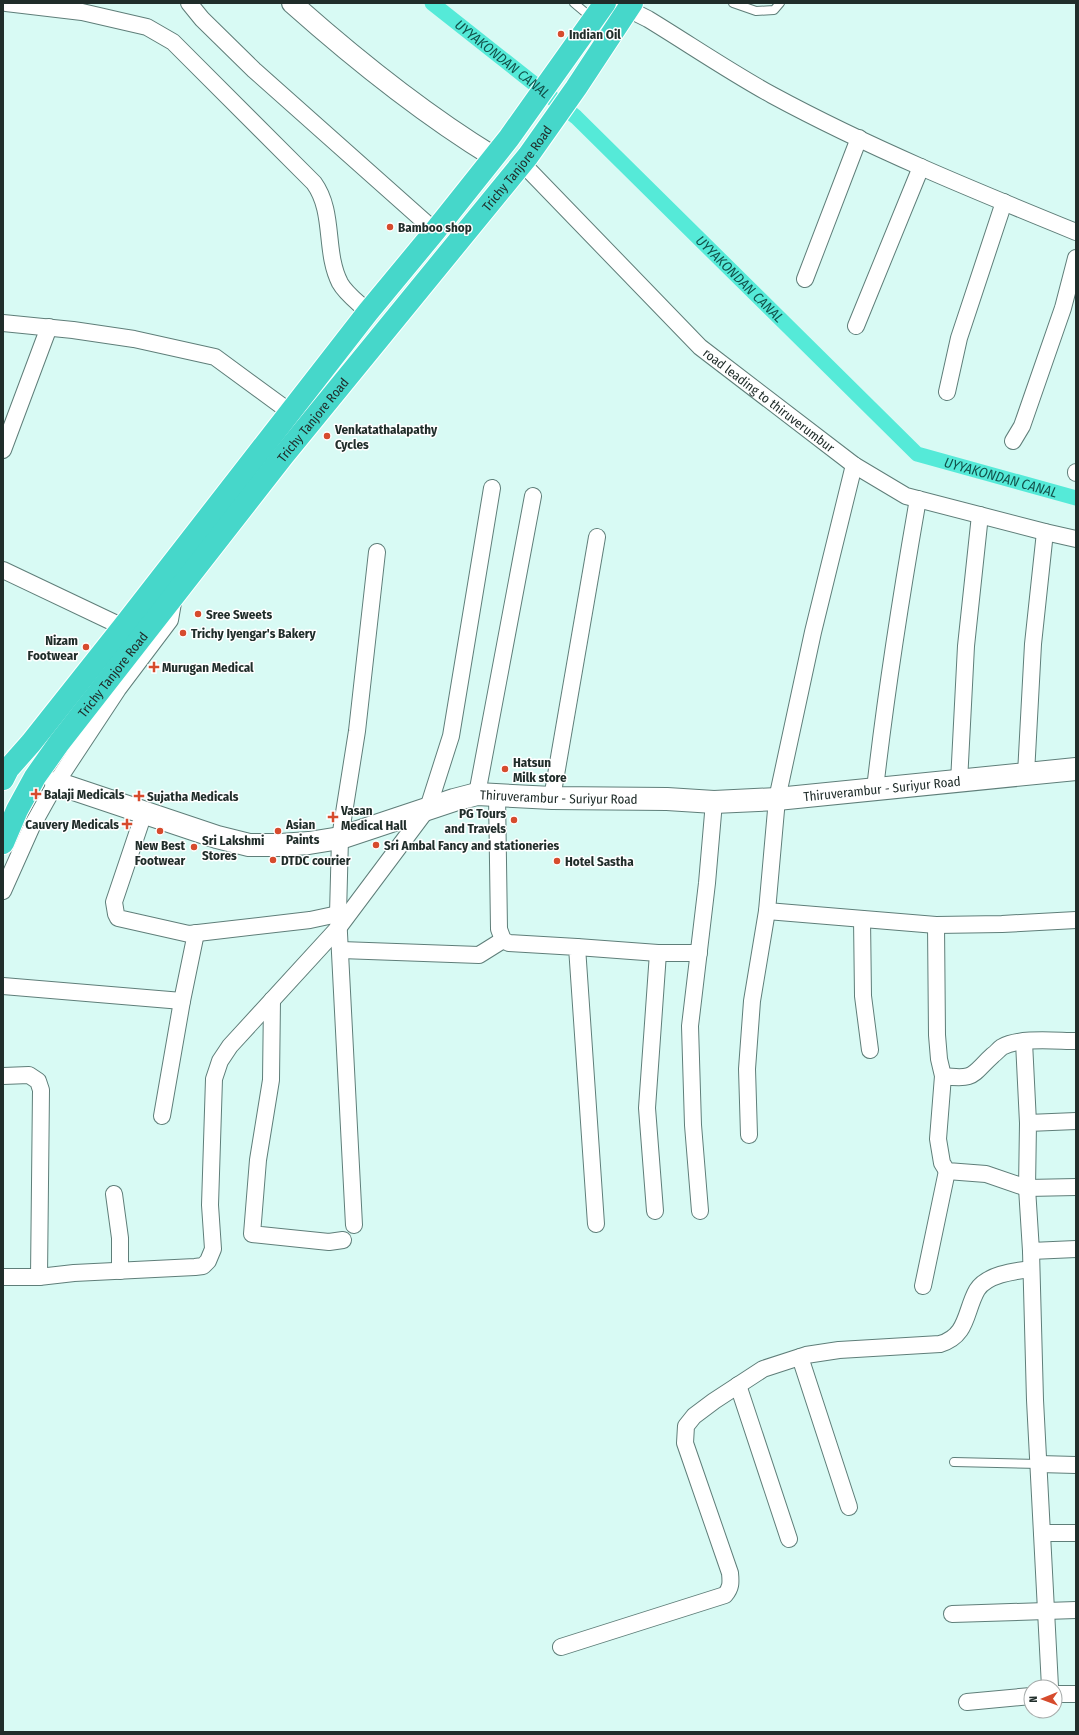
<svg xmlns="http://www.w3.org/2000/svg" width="1079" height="1735" font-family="'Fira Sans Condensed',sans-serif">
	<rect width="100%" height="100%" fill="#d8faf4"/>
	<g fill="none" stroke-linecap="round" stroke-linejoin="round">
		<path stroke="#55ead8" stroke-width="15" id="s1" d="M432 3 576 117 917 454 1076 498"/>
		<defs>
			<g id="service">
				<path d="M574 3 593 19"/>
				<path d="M733 3 756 11 774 10 780 3"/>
				<path d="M954 1462 1039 1464"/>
			</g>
			<g id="minor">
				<path d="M6 3 82 12 147 27 173 42 314 183C335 212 324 252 340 283 346 294 360 304 368 312"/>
				<path d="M189 3 202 19 254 70 435 231"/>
				<path d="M628 9 648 19C689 44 730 72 772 95 870 148 973 190 1076 232"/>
				<path id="s2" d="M522 163 700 347 854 465 906 496 1045 532 1076 539"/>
				<path d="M805 279 859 138"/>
				<path d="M3 323 73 330 134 339 215 357 290 412"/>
				<path d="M856 326 921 167"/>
				<path d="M947 392 959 338 1004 202"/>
				<path d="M1013 441 1022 426 1063 308 1076 258"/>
				<path d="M3 450 49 327"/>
				<path d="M854 465 813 632 777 799 767 911 936 925 1002 924 1076 920"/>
				<path d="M1076 473V472"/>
				<path d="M3 570 123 627"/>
				<path d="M1026 774 1033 644 1045 532"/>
				<path d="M959 782 966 646 980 515"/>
				<path d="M875 789C886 692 901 596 918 499"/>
				<path d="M477 794 533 496"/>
				<path d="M497 795 499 929 503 940 509 943 577 947 596 1224"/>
				<path d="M552 798 597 537"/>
				<path d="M144 813 114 902 116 914 118 918 189 934 310 920 338 914"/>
				<path d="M3 891 32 826 56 783 118 689 170 620 174 597"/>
				<path d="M862 919 863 996 870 1050"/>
				<path d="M936 925 937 1035 939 1059 943 1076 938 1139 942 1163 947 1171 986 1174 1027 1188 1076 1187"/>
				<path d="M577 947 658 953H699"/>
				<path d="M341 950 479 955 503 940"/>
				<path d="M3 986 182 1001"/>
				<path d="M272 1000 271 1080 258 1160 252 1234 329 1242 343 1240"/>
				<path d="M1024 1042 1028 1123"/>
				<path d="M3 1076 29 1075 38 1081 41 1090 39 1277"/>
				<path d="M943 1076C976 1080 971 1075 993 1055 996 1053 999 1049 1002 1047 1020 1037 1056 1041 1076 1041"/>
				<path d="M162 1116 182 1001 196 933"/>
				<path d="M1076 1121 1028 1123 1027 1188 1031 1251 1076 1249"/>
				<path d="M749 1135 747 1069 752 1001 767 911"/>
				<path d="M114 1194 120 1238V1271"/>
				<path d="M655 1211 647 1108 658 953"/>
				<path d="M700 1211 693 1125 690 1026 707 883 714 802"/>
				<path d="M354 1225 338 914 340 838 357 731 377 552"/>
				<path d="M1031 1251 1035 1400 1050 1687"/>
				<path d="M3 1277H39L74 1273 195 1267 203 1266 208 1261 213 1249 210 1205 214 1079 220 1061 230 1046 339 927 428 808 451 736 492 488"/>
				<path d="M923 1286 947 1171"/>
				<path d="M800 1357 849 1507"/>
				<path d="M738 1385 789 1539"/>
				<path d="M1039 1464 1076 1465"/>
				<path d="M1042 1533H1076"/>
				<path d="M952 1614 1076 1610"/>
				<path d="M561 1647 725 1595C731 1588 731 1583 730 1573L685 1443 686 1426 694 1416 714 1401 763 1369 806 1355 839 1350 940 1344C968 1336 965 1311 977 1290 987 1274 1016 1271 1031 1269"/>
				<path d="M1055 1694H1076"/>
				<path d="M967 1702 1031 1696"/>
			</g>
			<path id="tertiary" d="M292 3C355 59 422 113 494 157"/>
			<g id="secondary">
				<path id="s3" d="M56 783 217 837 249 845H280L309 843 340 838 454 800 477 794 552 798 667 799 714 802 777 799 1076 769"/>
			</g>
			<g id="trunk">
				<path d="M3 779 8 769 31 743 123 627 368 312 435 231 509 138 605 3"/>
				<path id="s4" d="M3 843 17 810 35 777 59 743 283 456 528 156 576 88 632 3"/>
			</g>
		</defs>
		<use href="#service" stroke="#5f7e79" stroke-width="10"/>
		<use href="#minor" stroke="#5f7e79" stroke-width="18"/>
		<use href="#tertiary" stroke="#5f7e79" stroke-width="22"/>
		<use href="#secondary" stroke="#5f7e79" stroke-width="24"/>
		<use href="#trunk" stroke="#fff" stroke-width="24"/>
		<use href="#service" stroke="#fff" stroke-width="8"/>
		<use href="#minor" stroke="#fff" stroke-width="16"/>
		<use href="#tertiary" stroke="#fff" stroke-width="20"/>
		<use href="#secondary" stroke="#fff" stroke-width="22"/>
		<use href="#trunk" stroke="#46d7ca" stroke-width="22"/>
	</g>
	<g fill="#d64b2d" stroke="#fff" stroke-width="1.5">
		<circle cx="561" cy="34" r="4"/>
		<circle cx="390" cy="227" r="4"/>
		<circle cx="327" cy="436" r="4"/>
		<circle cx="198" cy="614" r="4"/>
		<circle cx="183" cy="633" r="4"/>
		<circle cx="86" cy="647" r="4"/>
		<path d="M152 661h4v4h4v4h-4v4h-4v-4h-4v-4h4z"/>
		<circle cx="505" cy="769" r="4"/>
		<path d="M34 788h4v4h4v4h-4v4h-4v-4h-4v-4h4z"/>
		<path d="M137 790h4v4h4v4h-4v4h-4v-4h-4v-4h4z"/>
		<path d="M331 811h4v4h4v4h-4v4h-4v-4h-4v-4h4z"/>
		<circle cx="514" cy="820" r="4"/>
		<path d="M125 818h4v4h4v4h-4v4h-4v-4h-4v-4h4z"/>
		<circle cx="160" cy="831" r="4"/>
		<circle cx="278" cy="831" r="4"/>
		<circle cx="376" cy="845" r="4"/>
		<circle cx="194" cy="847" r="4"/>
		<circle cx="273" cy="860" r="4"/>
		<circle cx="557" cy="861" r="4"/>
	</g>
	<g text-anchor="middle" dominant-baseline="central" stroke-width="3" stroke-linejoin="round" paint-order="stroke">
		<g font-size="13" font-weight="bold" fill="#202d2a" stroke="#fff" text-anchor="start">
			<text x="569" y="34">Indian Oil</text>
			<text x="398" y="227">Bamboo shop</text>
			<text x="335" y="429">Venkatathalapathy<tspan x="335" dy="15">Cycles</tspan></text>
			<text x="206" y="614">Sree Sweets</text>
			<text x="191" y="633">Trichy Iyengar's Bakery</text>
			<text x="78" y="640" text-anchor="end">Nizam<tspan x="78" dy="15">Footwear</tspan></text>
			<text x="162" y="667">Murugan Medical</text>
			<text x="513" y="762">Hatsun<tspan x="513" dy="15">Milk store</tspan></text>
			<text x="44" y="794">Balaji Medicals</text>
			<text x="147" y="796">Sujatha Medicals</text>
			<text x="341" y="810">Vasan<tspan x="341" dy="15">Medical Hall</tspan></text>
			<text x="506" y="813" text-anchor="end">PG Tours<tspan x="506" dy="15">and Travels</tspan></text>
			<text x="119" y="824" text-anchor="end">Cauvery Medicals</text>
			<text x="286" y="824">Asian<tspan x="286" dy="15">Paints</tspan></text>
			<text x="202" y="840">Sri Lakshmi<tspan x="202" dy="15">Stores</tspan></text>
			<text x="160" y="845" text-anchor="middle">New Best<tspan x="160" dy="15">Footwear</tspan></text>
			<text x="384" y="845">Sri Ambal Fancy and stationeries</text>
			<text x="281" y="860">DTDC courier</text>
			<text x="565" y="861">Hotel Sastha</text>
		</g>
		<g font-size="13" fill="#202d2a" stroke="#fff">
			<text stroke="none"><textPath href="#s4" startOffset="850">Trichy Tanjore Road</textPath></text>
			<text stroke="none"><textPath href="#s2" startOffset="343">road leading to thiruverumbur</textPath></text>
			<text stroke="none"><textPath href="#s4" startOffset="526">Trichy Tanjore Road</textPath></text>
			<text stroke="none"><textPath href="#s4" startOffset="202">Trichy Tanjore Road</textPath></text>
			<text stroke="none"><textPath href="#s3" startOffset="844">Thiruverambur - Suriyur Road</textPath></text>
			<text stroke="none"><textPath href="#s3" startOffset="520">Thiruverambur - Suriyur Road</textPath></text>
		</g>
		<g font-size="14" font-style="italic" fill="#12524b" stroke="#fff">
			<text stroke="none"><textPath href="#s1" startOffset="90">UYYAKONDAN CANAL</textPath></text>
			<text stroke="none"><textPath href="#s1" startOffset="414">UYYAKONDAN CANAL</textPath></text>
			<text stroke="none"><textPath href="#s1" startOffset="750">UYYAKONDAN CANAL</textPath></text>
		</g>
	</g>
	<rect width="1079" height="1735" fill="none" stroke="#202d2a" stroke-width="8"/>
	<g transform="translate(1043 1699) rotate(269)"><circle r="19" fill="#ffffff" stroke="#a6abaa"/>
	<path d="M0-3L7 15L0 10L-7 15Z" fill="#d64b2d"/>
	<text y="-6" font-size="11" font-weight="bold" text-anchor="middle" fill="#202d2a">N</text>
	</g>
</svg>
